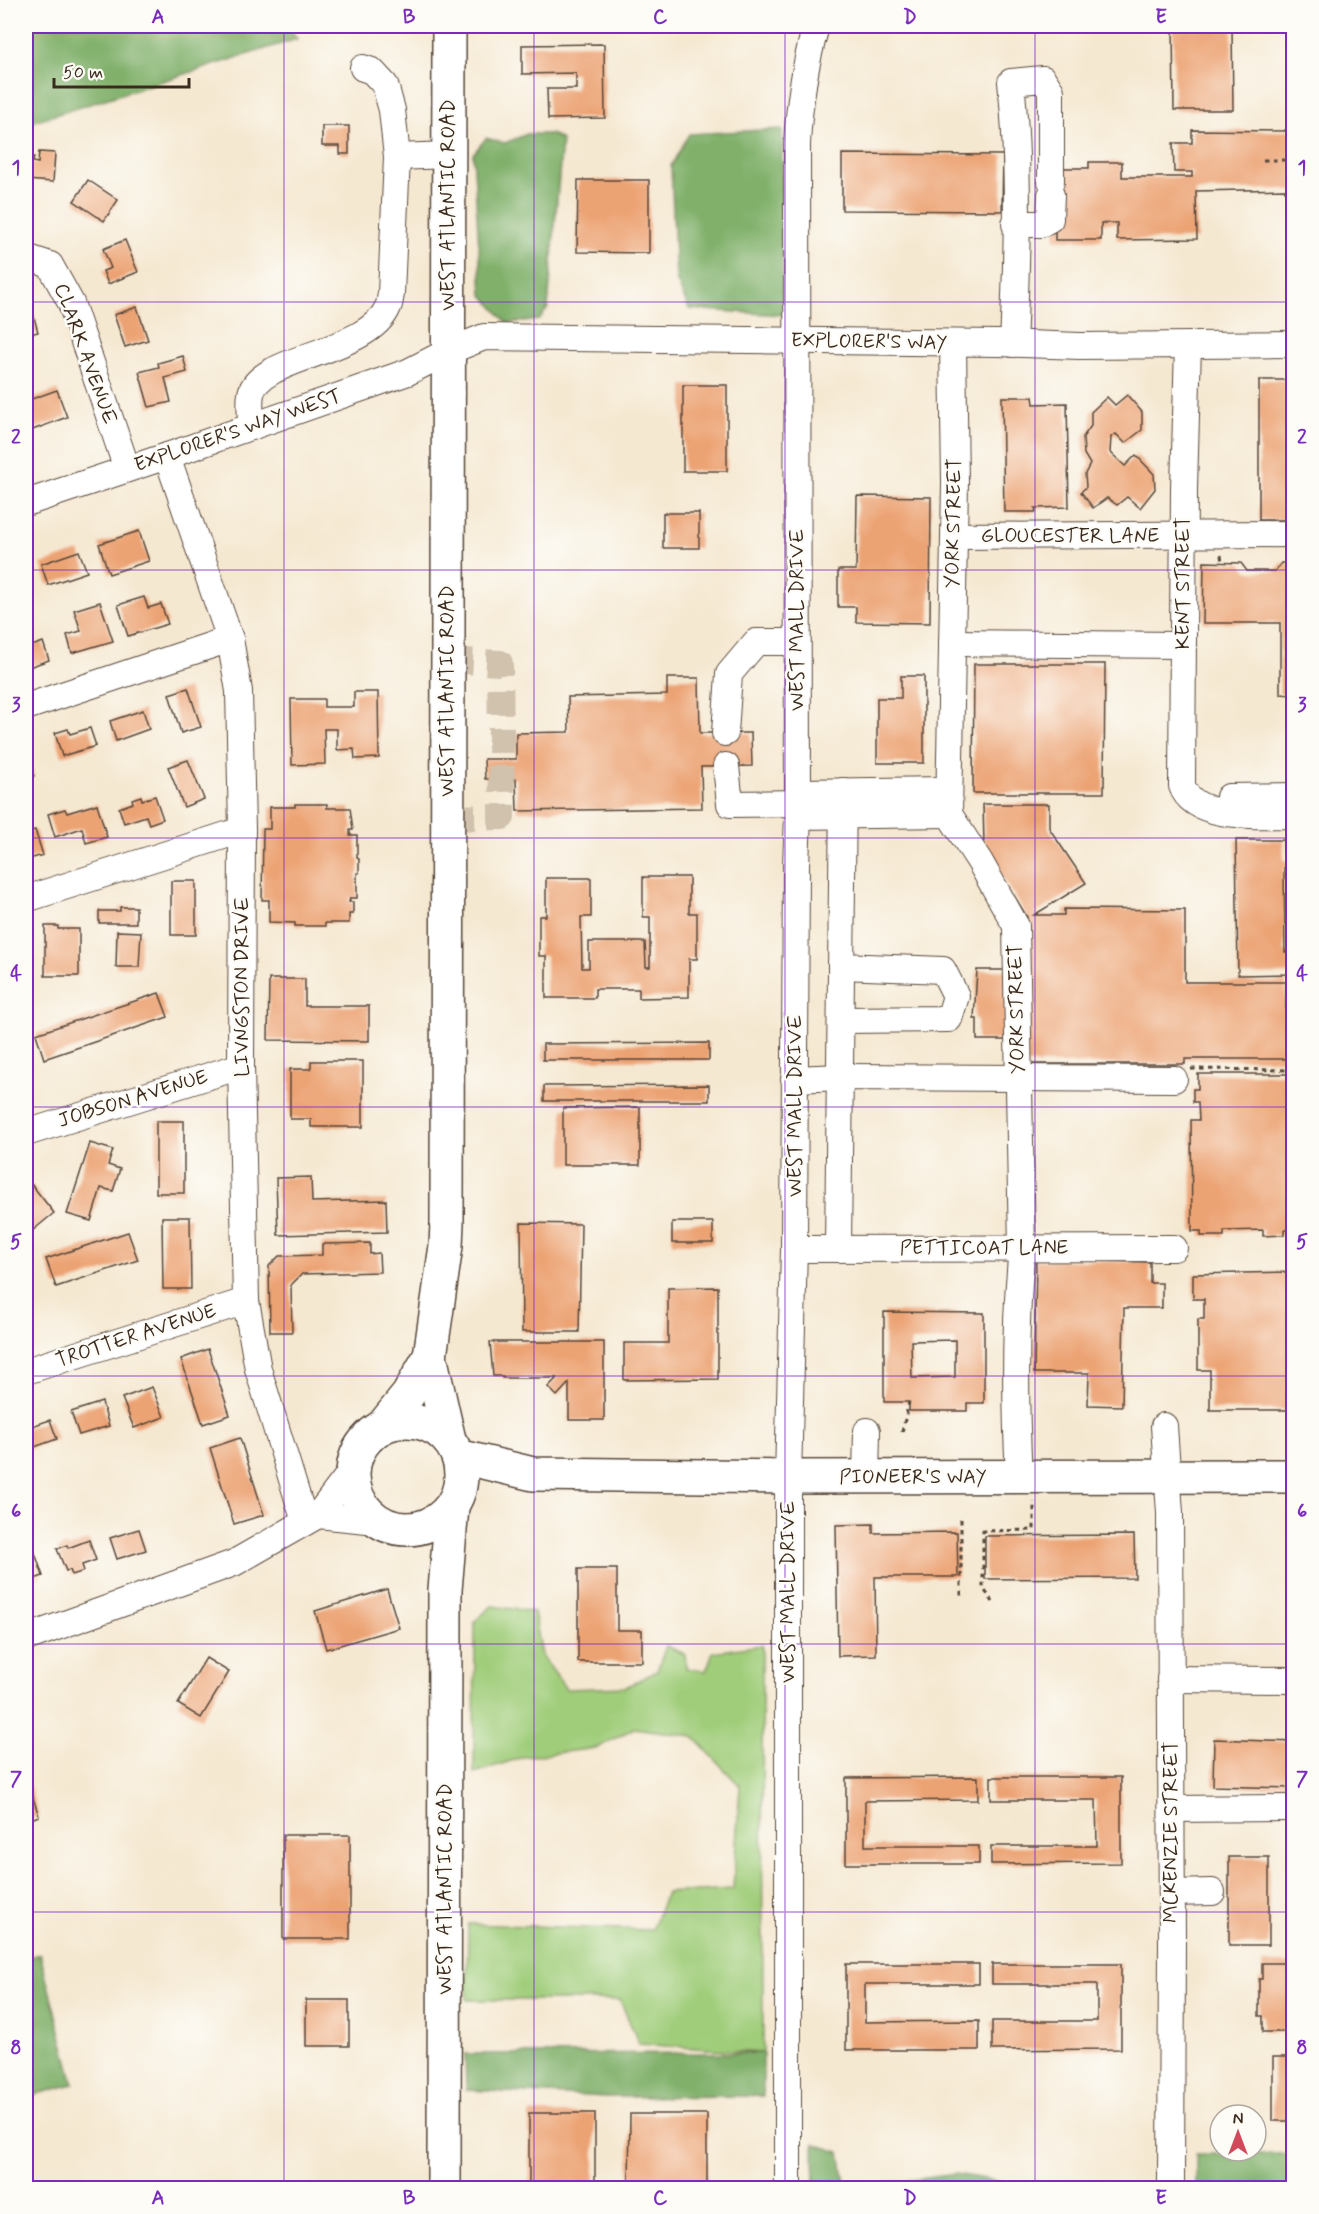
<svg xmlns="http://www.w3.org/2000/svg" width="1319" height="2214" font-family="Mynerve,sans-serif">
	<rect width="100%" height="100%" fill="#fdfcf7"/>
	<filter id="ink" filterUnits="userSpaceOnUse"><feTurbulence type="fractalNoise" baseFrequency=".0167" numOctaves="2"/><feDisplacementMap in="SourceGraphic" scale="12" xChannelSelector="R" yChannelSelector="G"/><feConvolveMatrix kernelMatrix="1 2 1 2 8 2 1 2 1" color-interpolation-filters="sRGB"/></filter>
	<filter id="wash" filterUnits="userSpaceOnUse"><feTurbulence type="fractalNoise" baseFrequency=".008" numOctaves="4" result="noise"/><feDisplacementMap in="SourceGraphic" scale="24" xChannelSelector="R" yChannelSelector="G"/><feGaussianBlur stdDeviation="1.35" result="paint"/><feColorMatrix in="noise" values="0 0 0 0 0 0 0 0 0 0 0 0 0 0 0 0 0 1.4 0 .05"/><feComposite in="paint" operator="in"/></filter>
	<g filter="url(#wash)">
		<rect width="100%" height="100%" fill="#f5e8d1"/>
		<path fill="#a0cd7a" stroke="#6e7c4c" stroke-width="1.5" d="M492 1606 534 1612 542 1656 566 1689 626 1687 657 1671 666 1646 685 1654 686 1668 706 1671 713 1652 762 1645 763 2053 639 2044 620 2000H467L468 1924 652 1930 666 1893 733 1889 740 1786 693 1736 634 1728 597 1748 523 1757 474 1773 475 1621Z"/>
		<g fill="#80b06a" stroke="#5e6d44" stroke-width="1.5">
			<path d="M26 26H289L297 39 26 124Z"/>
			<path d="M782 129V315L689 309 676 279 671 166 689 134Z"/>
			<path d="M527 134H552L562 140 548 308 539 320 507 323 482 294 473 154 486 138 505 143Z"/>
			<path d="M40 1954 74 2084 26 2097V1958Z"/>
			<path d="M763 2053V2096L608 2097 466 2090 465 2054Z"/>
			<path d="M814 2144 840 2152 846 2188H815Z"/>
			<rect x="1196" y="2154" width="97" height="34"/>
			<path d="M956 2174 1036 2188H853Z"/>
		</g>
		<g id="blocks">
			<g fill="#eca373" fill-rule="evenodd">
				<path d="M1173 26H1232L1233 110H1174Z"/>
				<path d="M604 44 605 118 548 119 547 89H576V73L522 74V45Z"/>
				<path d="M322 126H349V154H340V146H322Z"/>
				<path d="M1192 130 1285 131V130H1294V191H1285V189L1196 191 1197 239 1117 240V223H1101V240H1055V168H1089V162H1122V177H1192V172H1174L1173 143H1192Z"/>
				<path d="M39 152 55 153 53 182 26 180V157H34L33 162 38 163Z"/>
				<path d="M842 154 1003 155 1002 211 842 210Z"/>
				<path d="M88 180 118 200 104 221 74 201Z"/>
				<path d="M578 180H649V253L577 252Z"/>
				<path d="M125 240 138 272 108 284 103 271 111 268 103 249Z"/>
				<path d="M29 299 38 332 26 335V300Z"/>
				<path d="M137 307 148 340 125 347 114 315Z"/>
				<path d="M183 356 187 372 165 378 171 402 149 407 139 372 159 367 158 363Z"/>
				<rect x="1259" y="380" width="35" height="140"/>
				<rect x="683" y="385" width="44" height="86"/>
				<path d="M57 390 67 417 30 431 26 419V401Z"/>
				<path d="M1127 395 1142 412V430L1125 443 1116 434 1111 437 1110 452 1125 466 1136 455 1154 474 1155 489 1140 508 1127 497 1117 505 1107 498 1093 508 1081 492 1086 487 1085 474 1090 464 1084 454 1083 437 1091 426V412L1107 397 1115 405Z"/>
				<path d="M1002 397H1033L1034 404 1067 403 1069 507 1035 508 1036 512H1004Z"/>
				<path d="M857 496 931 497 930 623 856 622V607H838V570H856Z"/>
				<rect x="663" y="513" width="36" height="35"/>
				<path d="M139 531 149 561 109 574 99 544Z"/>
				<path d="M79 551 87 572 48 585 41 564Z"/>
				<path d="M1204 562 1241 563 1247 571H1275L1281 563H1294V695L1280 694V623H1203Z"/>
				<path d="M144 597 148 608 161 604 168 624 128 636 118 605Z"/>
				<path d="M100 602 113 641 72 653 67 635 81 631 74 610Z"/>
				<path d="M28 642 29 647 43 642 49 660 29 667 30 671 26 673V643Z"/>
				<path d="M974 664H1105L1104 793H973Z"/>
				<path d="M901 676H924V763H877V698H901Z"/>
				<path d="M667 678H699L700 733H751L752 766 701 767 702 808 517 811 516 779H485L484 759H516V733L569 732 568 697 667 695Z"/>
				<path d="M188 688 201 727 181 733 169 694Z"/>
				<path d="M354 692H378L379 758 355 759 354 749 337 750V729H324L325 764 292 765 291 699H324V707H354Z"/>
				<path d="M143 710 149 729 116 741 110 721Z"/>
				<path d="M90 728 96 746 62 756 55 733 68 729 70 734Z"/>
				<path d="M26 751 34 776 26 778Z"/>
				<path d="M188 760 204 799 184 807 168 767Z"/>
				<path d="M141 796 142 800 155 796 163 819 149 824 146 816 124 823 119 808 133 803 132 799Z"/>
				<path d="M97 804 107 837 86 843 82 828 55 837 48 814 65 809 67 813Z"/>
				<path d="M295 804H327V808H350L353 830H350V835H357V858L359 859V873H357V898H350L349 902H353V914H349V923H325V926H295V923L269 922V900H262L263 829H270V807H295Z"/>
				<path d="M983 804H1049V828L1086 883 1034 915H1064V909L1185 910V982H1286V1059H1185V1064H1025L1027 917 984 846Z"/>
				<path d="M35 830 43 855 26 860V833Z"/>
				<path d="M1236 840H1283L1284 861H1294V868H1284L1285 952H1294V974L1238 975Z"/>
				<path d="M643 877H689V913H697V959H689V997L639 998V989H595V998H546V956H539V916H546V878H591V917H581L582 968H589V942H645L646 967H650V917H643Z"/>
				<rect x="171" y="881" width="25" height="54"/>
				<path d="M120 907H136V923H99V911H120Z"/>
				<path d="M45 926H58V929H79V976H45Z"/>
				<path d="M117 931 141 932 139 967H116Z"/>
				<path d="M977 970H1007V1040H977V1019H974Z"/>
				<path d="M269 979H305V1006H369V1041L268 1040Z"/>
				<path d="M159 993 168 1017 44 1059 36 1034Z"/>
				<path d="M709 1043V1060H543V1044Z"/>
				<path d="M311 1061H363V1127H311V1119H290V1069H311Z"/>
				<path d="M1198 1074H1293L1294 1230H1284V1235L1263 1236V1230L1224 1231V1236H1201V1231H1192L1191 1120H1199L1198 1102H1193V1089H1198Z"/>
				<path d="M709 1085V1101H544V1086Z"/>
				<path d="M640 1107V1165H563V1108Z"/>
				<rect x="156" y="1121" width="28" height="72"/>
				<path d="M90 1143 113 1150 108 1165 120 1169 113 1191 101 1188 91 1221 67 1214Z"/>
				<path d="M311 1177 312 1202 386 1200 387 1232 278 1235 276 1178Z"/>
				<path d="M32 1185 54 1213 26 1236V1191Z"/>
				<path d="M162 1217H190L191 1289H163Z"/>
				<rect x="672" y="1222" width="41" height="21"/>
				<path d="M521 1223 581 1224 579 1332H522Z"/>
				<path d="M128 1232 138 1260 56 1287 46 1259Z"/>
				<path d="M370 1243V1254L379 1253 380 1272 302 1274 291 1285 292 1332H270L269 1266 279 1256 322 1255V1244Z"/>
				<path d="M1036 1260 1150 1262V1283H1162V1308H1124L1122 1406 1088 1405 1089 1373H1034Z"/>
				<path d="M1293 1272 1294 1410H1210V1370H1198V1319H1204V1299H1193V1274Z"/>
				<path d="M718 1287V1379L624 1380V1343H668V1288Z"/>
				<path d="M884 1312 984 1313V1403H967V1411H909V1402H884ZM955 1340V1377L912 1378 911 1341Z"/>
				<path d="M490 1342H604V1420H569V1383L557 1396 548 1387 557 1378H502V1376H493Z"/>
				<path d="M208 1349 230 1415 203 1424 181 1359Z"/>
				<path d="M152 1387 164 1417 134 1428 122 1398Z"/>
				<path d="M102 1402 109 1426 79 1435 71 1412Z"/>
				<path d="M50 1420 57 1439 26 1450V1428Z"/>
				<path d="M240 1438 264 1515 234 1524 210 1448Z"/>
				<path d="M873 1524V1533L957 1532 958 1577H875L876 1655 838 1656 836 1525Z"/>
				<path d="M26 1527 43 1576 26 1582Z"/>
				<path d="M139 1529 146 1550 117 1559 110 1538Z"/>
				<path d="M1134 1535 1135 1578 985 1579V1536Z"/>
				<path d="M89 1540 96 1560 82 1565 84 1571 72 1575 70 1570 66 1571 57 1549 67 1545 68 1548Z"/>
				<path d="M578 1569H617V1630H642V1662H578Z"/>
				<path d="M387 1589 399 1628 326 1649 315 1611Z"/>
				<path d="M206 1658 229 1672 201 1718 178 1704Z"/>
				<path d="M1214 1739 1294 1742 1293 1788 1213 1786Z"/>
				<path d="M26 1776 39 1816 26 1821Z"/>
				<path d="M978 1777V1800L865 1801V1846H979V1864H846V1778Z"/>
				<path d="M991 1777H1121V1863L991 1864V1846H1097L1096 1800H991Z"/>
				<rect x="283" y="1835" width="67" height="104"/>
				<rect x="1229" y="1857" width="40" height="88"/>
				<path d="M1262 1963H1294V2032H1263V2016H1259V1979H1262Z"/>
				<path d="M846 1964H979V1984H865V2022L979 2021V2050H846Z"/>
				<path d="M992 1964H1121V2049L992 2050V2021H1097V1984H992Z"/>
				<rect x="306" y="2000" width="43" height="46"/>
				<rect x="1273" y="2057" width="21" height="64"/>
				<rect x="529" y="2113" width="66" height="72"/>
				<path d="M630 2114H707V2188H629Z"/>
			</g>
		</g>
	</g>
	<g filter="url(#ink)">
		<use href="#blocks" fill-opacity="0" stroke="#574639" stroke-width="1.5"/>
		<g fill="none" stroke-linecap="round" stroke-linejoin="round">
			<path stroke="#d0c2ad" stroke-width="26" stroke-dasharray="26 13" stroke-linecap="butt" d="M447 660 500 663 502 817 447 818"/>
			<defs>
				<g id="minor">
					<path d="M397 157 448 155"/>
					<path d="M1015 224H1041L1050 219 1051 195"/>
					<path d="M26 257 50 265 71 303 127 469"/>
					<path d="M953 343 955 483 949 814 980 862 1016 926 1022 1249C1014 1324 1015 1401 1019 1477"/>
					<path d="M1013 344C1017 258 1020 167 1011 82L1043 79 1051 91V181"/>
					<path d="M1188 345 1184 488 1182 786C1194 821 1263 815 1294 815"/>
					<path d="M252 427C251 417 249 404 251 394 258 356 368 354 388 307 390 303 390 298 391 294L397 157 392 110 385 85 372 71 363 68"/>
					<path d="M167 456 230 639 239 691 242 830 241 1066 246 1301 258 1369 305 1522"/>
					<path d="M26 503 167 456 408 372 447 352 484 337 999 343 1080 346 1294 344"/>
					<path d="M954 536 1294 534"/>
					<path d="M952 643 1182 645"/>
					<path d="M26 707 230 639"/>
					<path d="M725 733 729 674 756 642H797"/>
					<path d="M726 766 730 804 798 803"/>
					<path d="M798 792 949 790"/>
					<path d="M1229 797 1294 796"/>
					<path d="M798 816 949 814"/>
					<path d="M26 899 242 830"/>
					<path d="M841 966 943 970 956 996 949 1019 841 1020"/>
					<path d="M794 1079 841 1077 1174 1079"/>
					<path d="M26 1133 241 1066"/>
					<path d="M794 1249 1174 1248"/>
					<path d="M838 1249 843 791"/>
					<path d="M26 1371 246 1301"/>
					<path d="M1164 1426 1170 1513 1172 1942 1171 2188"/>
					<path d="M866 1477 867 1431"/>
					<path d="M318 1515 377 1521"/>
					<path d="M26 1638 234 1563 318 1515 353 1469"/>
					<path d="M1170 1679 1294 1680"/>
					<path d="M1172 1809 1294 1808"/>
					<path d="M1172 1893 1212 1892"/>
					<path d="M788 2188V1477L794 1249 796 866 798 816 797 144C799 104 805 64 816 26"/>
				</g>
				<g id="major">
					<path d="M430 1356 449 1440"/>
					<circle cx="407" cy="1475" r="54"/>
					<path d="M382 1427 408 1395 430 1356 446 1246 447 1223 449 26"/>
					<path d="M458 1456 533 1474 788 1477 1294 1476"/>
					<path d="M444 2188 445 1590 452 1507"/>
				</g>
			</defs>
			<use href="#minor" stroke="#574639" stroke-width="28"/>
			<use href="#major" stroke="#574639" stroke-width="36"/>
			<g stroke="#574639" stroke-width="3" stroke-dasharray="4.5 4.5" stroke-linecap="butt">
				<path d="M1263 160H1285"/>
				<path d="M1221 555 1222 563"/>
				<path d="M1191 1069 1294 1070"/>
				<path d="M902 1432 909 1402"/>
				<path d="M961 1519V1597"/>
				<path d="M993 1602 983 1588V1531L1034 1530V1502"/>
			</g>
			<use href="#minor" stroke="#fff" stroke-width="26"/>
			<use href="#major" stroke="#fff" stroke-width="33"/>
		</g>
	</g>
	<path fill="none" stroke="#7b2cbf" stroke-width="1.5" stroke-opacity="0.55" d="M284 26V2188M534 26V2188M785 26V2188M1035 26V2188M26 302H1294M26 570H1294M26 838H1294M26 1107H1294M26 1376H1294M26 1644H1294M26 1912H1294"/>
	<g text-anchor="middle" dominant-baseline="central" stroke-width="5" stroke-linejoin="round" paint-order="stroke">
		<g font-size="20" fill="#3b2a1e" stroke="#fdfcf7">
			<text transform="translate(448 205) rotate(-90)">WEST ATLANTIC ROAD</text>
			<text transform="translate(869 342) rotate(1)">EXPLORER'S WAY</text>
			<text transform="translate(85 354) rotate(70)">CLARK AVENUE</text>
			<text transform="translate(238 431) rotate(-19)">EXPLORER'S WAY WEST</text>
			<text transform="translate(954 523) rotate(-89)">YORK STREET</text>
			<text x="1070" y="536">GLOUCESTER LANE</text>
			<text transform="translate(1183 583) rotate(-90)">KENT STREET</text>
			<text transform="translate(797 620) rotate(-90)">WEST MALL DRIVE</text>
			<text transform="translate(447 691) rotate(-90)">WEST ATLANTIC ROAD</text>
			<text transform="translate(242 987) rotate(-90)">LIVNGSTON DRIVE</text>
			<text transform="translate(1017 1009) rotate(-91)">YORK STREET</text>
			<text transform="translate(133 1099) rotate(-17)">JOBSON AVENUE</text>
			<text transform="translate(795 1106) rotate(-90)">WEST MALL DRIVE</text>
			<text x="984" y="1248">PETTICOAT LANE</text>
			<text transform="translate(136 1336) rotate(-18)">TROTTER AVENUE</text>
			<text x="913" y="1477">PIONEER'S WAY</text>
			<text transform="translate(788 1592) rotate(-90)">WEST MALL DRIVE</text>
			<text transform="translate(1171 1832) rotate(-90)">MCKENZIE STREET</text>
			<text transform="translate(445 1889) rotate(-90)">WEST ATLANTIC ROAD</text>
		</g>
	</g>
	<rect width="1319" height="2214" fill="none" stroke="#fdfcf7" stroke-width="66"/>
	<g transform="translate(1238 2133)"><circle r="28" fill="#fdfcf7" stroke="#afa8a0" stroke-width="1.5"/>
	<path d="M0-4.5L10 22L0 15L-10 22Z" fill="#d1495b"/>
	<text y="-9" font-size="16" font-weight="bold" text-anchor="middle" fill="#3b2a1e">N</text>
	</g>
	<path d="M54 78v9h135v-9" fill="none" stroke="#3b2a1e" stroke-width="3"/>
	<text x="63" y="78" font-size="18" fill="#3b2a1e" stroke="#fdfcf7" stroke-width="4.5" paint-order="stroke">50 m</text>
	<rect x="33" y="33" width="1253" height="2148" fill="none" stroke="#7b2cbf" stroke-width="2"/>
	<g font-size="20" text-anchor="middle" font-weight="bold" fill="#7b2cbf">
		<text x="158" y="23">A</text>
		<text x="409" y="23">B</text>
		<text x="660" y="23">C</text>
		<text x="910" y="23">D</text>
		<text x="1161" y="23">E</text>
		<text x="16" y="174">1</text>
		<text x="1302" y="174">1</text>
		<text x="16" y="443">2</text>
		<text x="1302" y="443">2</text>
		<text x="16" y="711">3</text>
		<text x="1302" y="711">3</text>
		<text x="16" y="980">4</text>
		<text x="1302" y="980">4</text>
		<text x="16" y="1248">5</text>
		<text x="1302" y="1248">5</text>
		<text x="16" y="1517">6</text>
		<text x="1302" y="1517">6</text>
		<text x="16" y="1785">7</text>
		<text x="1302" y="1785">7</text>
		<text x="16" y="2054">8</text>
		<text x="1302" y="2054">8</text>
		<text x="158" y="2204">A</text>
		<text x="409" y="2204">B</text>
		<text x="660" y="2204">C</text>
		<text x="910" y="2204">D</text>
		<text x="1161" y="2204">E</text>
	</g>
</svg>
